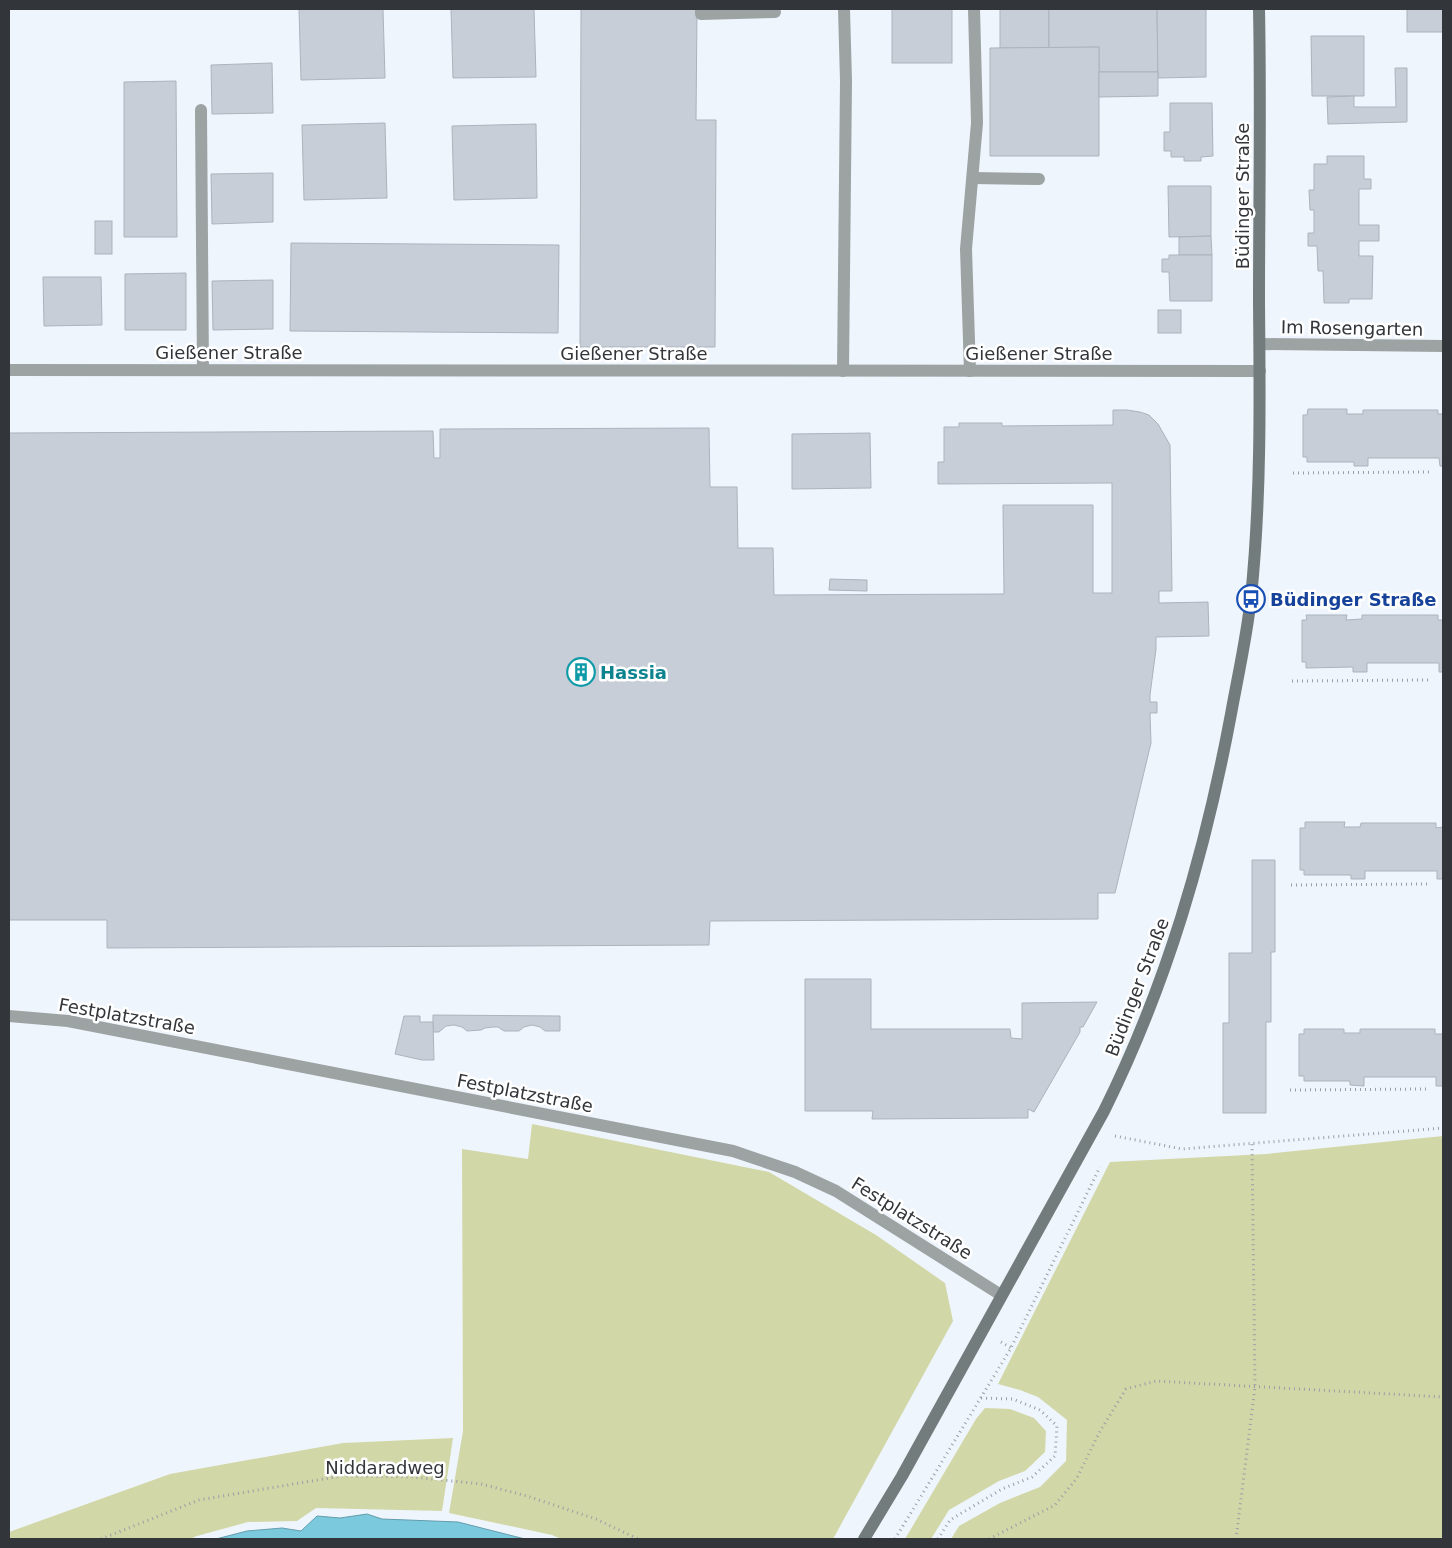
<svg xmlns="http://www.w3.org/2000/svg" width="1452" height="1548" font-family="'DejaVu Sans',sans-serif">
	<rect width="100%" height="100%" fill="#eff5fd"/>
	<g fill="#d2d7a7">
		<path d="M532 1124 769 1172 876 1235 945 1283 953 1321 833 1539H561L552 1535 449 1513 463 1431 462 1149 528 1159Z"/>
		<path d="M1443 1136V1539H951L959 1526 1000 1503 1040 1487 1066 1461 1067 1420 1038 1397 1020 1390 998 1384 1110 1162 1266 1154Z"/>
		<path d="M985 1408 1010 1409 1034 1418 1046 1431 1045 1452 1025 1471 999 1481 949 1510 931 1539H905L976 1419Z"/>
		<path d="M453 1438 442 1511 316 1508 297 1521 248 1522 197 1536 190 1539H9V1532L170 1474 343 1443Z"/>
	</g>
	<path fill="#7ac9dd" stroke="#649dac" d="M367 1514 382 1519 458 1522 525 1539H216L247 1531 282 1528 301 1531 317 1516 340 1518Z"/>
	<g fill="#c7ced8" stroke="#acb3bd">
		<path d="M299 9H383L385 78 301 80Z"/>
		<path d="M451 9H534L536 77 453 78Z"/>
		<path d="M581 9H697L696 120H716L715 347H580Z"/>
		<rect x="892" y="9" width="60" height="54"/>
		<rect x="1000" y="9" width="49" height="39"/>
		<path d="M1049 9H1157L1158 72H1099V47L1049 48Z"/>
		<path d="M1157 9H1206V77L1158 78Z"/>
		<rect x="1407" y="9" width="36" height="23"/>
		<path d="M1311 36H1364V96H1312Z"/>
		<path d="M1099 47V156H990V48Z"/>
		<path d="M272 63 273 113 212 114 211 65Z"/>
		<path d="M1395 68H1407V122L1328 124 1327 97 1354 96V107H1396Z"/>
		<path d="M1099 72H1158V96L1099 97Z"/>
		<path d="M176 81 177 237H124V82Z"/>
		<path d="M1170 103H1212L1213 156 1201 157V161H1184V157H1171V151H1164V132H1170Z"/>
		<path d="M385 123 387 198 304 200 302 125Z"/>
		<path d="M536 124 537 198 454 200 452 126Z"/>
		<path d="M1327 156H1364V179H1371V189H1359V225H1379V241H1359V256H1373L1372 299H1349V303H1324L1323 271H1318L1317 246H1308V233H1314V210H1310L1309 190H1314V164H1327Z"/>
		<path d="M273 173V222L212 224 211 174Z"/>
		<path d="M1168 186H1211V236L1169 237Z"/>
		<rect x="95" y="221" width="17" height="33"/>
		<path d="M1211 236 1212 255H1179V237Z"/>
		<path d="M291 243 559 245 558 333 290 331Z"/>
		<path d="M1169 255H1212V301H1170L1169 272H1162V259H1169Z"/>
		<path d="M186 273V330H125V274Z"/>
		<path d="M43 277H101L102 325 44 326Z"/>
		<path d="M273 280V329L213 330 212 281Z"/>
		<rect x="1158" y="310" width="23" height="23"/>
		<path d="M1308 409H1347V414H1363V410H1438V414H1443V466H1440L1439 458H1368V466H1354V462H1307V457H1303V415H1307Z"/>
		<path d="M1113 410H1127L1140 412 1149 415 1158 424 1170 445 1172 591H1159V603L1208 602 1209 636 1156 637V649L1150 695V702H1157V713H1150L1151 743 1115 893H1098V919L710 921 709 945 107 948V920H9V433L433 431 434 458H440V429L709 428 710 487H737L738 548H773L774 595 1004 594 1003 505H1093V593H1112V483L938 484V462H944V427H959V423H1002V426L1113 425Z"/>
		<path d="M870 433 871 488 792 489V434Z"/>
		<path d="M830 579 867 580V591L829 590Z"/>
		<path d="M1306 615H1347L1346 620 1362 619V615H1438V620H1443V672H1439V663H1367V672H1353V667L1306 668V662H1302V620H1307Z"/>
		<path d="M1305 822H1345L1344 827H1360L1361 823H1436V828L1443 827V879H1437V871H1365V879H1351V875H1304V870H1300V828H1305Z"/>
		<path d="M1252 860H1275V952H1271V1022H1266V1113H1223V1023H1229V953H1252Z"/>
		<path d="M805 979H871V1029H1010L1011 1038 1022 1039V1003L1097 1002 1083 1027H1080V1032L1034 1112 1028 1109V1118L872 1119 873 1111H805Z"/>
		<path d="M433 1015 560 1016V1031H545L540 1027 532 1025 524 1027 519 1031H504L498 1027H493L485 1028 481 1030 467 1031 462 1027 454 1025 446 1026 439 1032H433Z"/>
		<path d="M404 1016H420V1022H433L434 1060H422L395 1054Z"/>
		<path d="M1304 1029H1344V1033H1360V1029H1435V1034H1443V1086H1436V1077H1364V1086L1350 1085V1081H1304V1076H1299V1034H1304Z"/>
	</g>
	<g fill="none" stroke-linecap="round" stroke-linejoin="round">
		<g stroke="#9a9fa5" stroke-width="3" stroke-dasharray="1 4" stroke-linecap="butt">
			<path d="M1293 473 1429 472"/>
			<path d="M1292 681 1429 680"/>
			<path d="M1291 885 1427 884"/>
			<path d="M1290 1090 1426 1089"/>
			<path d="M1115 1136 1182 1149 1443 1128"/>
			<path d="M1001 1342 1011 1348"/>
			<path d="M101 1539 199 1500 341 1476 412 1477 481 1484 527 1496 596 1519 638 1539"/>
			<path d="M895 1539 1011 1348 1100 1167"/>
			<path d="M938 1539 950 1520 1002 1489 1032 1477 1055 1456 1057 1426 1040 1410 1013 1399 981 1398"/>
			<path d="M989 1539 1055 1505 1077 1478 1099 1433 1126 1389 1156 1381 1443 1397"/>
			<path d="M1236 1539 1255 1387 1252 1144"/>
		</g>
		<g stroke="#9da3a3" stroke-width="12">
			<path d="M701 9V14L775 12"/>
			<path d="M201 110 203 370"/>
			<path d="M973 178 1039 179"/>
			<path d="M843 371 846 81 844 9"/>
			<path d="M970 371 966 249 977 123 974 9"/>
		</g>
		<g stroke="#9da3a3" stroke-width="12">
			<path d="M1260 344 1443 346"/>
			<path d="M9 370 1260 371"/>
			<path d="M9 1016 68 1021 733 1151 795 1172 836 1191 1001 1295"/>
		</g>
		<path stroke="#737c7c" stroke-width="12" d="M864 1539 902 1476 1104 1111C1167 984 1205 853 1231 714 1238 675 1247 636 1251 597 1261 499 1260 401 1259 303 1259 205 1261 107 1259 9"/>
	</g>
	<defs>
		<symbol id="bus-ring" viewBox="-11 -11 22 22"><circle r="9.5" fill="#fff" stroke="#1a4fb4" stroke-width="1.5"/><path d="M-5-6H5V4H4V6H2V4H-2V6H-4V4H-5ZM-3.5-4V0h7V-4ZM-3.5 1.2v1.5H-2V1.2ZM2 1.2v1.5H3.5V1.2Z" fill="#1a4fb4"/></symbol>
		<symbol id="building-ring" viewBox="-11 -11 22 22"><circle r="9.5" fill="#fff" stroke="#0f9aa8" stroke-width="1.5"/><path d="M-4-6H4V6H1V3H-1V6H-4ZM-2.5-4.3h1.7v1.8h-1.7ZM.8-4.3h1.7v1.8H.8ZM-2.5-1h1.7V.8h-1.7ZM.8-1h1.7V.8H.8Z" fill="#0f9aa8"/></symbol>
	</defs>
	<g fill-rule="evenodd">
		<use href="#bus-ring" x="1235" y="583" width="32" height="32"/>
		<use href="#building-ring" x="565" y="656" width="32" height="32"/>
	</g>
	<g text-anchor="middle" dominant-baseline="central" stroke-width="5" stroke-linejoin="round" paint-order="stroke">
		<g font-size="18" fill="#323539" stroke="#fff">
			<text transform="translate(1242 196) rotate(-90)">Büdinger Straße</text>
			<text transform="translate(1352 328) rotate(1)">Im Rosengarten</text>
			<text x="229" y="352">Gießener Straße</text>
			<text x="634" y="353">Gießener Straße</text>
			<text x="1039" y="353">Gießener Straße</text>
			<text transform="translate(1137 987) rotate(-69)">Büdinger Straße</text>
			<text transform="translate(127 1016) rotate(10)">Festplatzstraße</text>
			<text transform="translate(525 1093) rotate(11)">Festplatzstraße</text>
			<text transform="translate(912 1218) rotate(32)">Festplatzstraße</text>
			<text x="385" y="1467">Niddaradweg</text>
		</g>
		<g font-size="18" font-weight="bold" fill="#164399" stroke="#fff" text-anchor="start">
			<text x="1270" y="599">Büdinger Straße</text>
		</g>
		<g font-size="18" font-weight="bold" fill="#0d838f" stroke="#fff" text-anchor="start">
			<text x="600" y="672">Hassia</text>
		</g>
	</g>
	<rect width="1452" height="1548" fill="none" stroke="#323539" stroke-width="20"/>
</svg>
